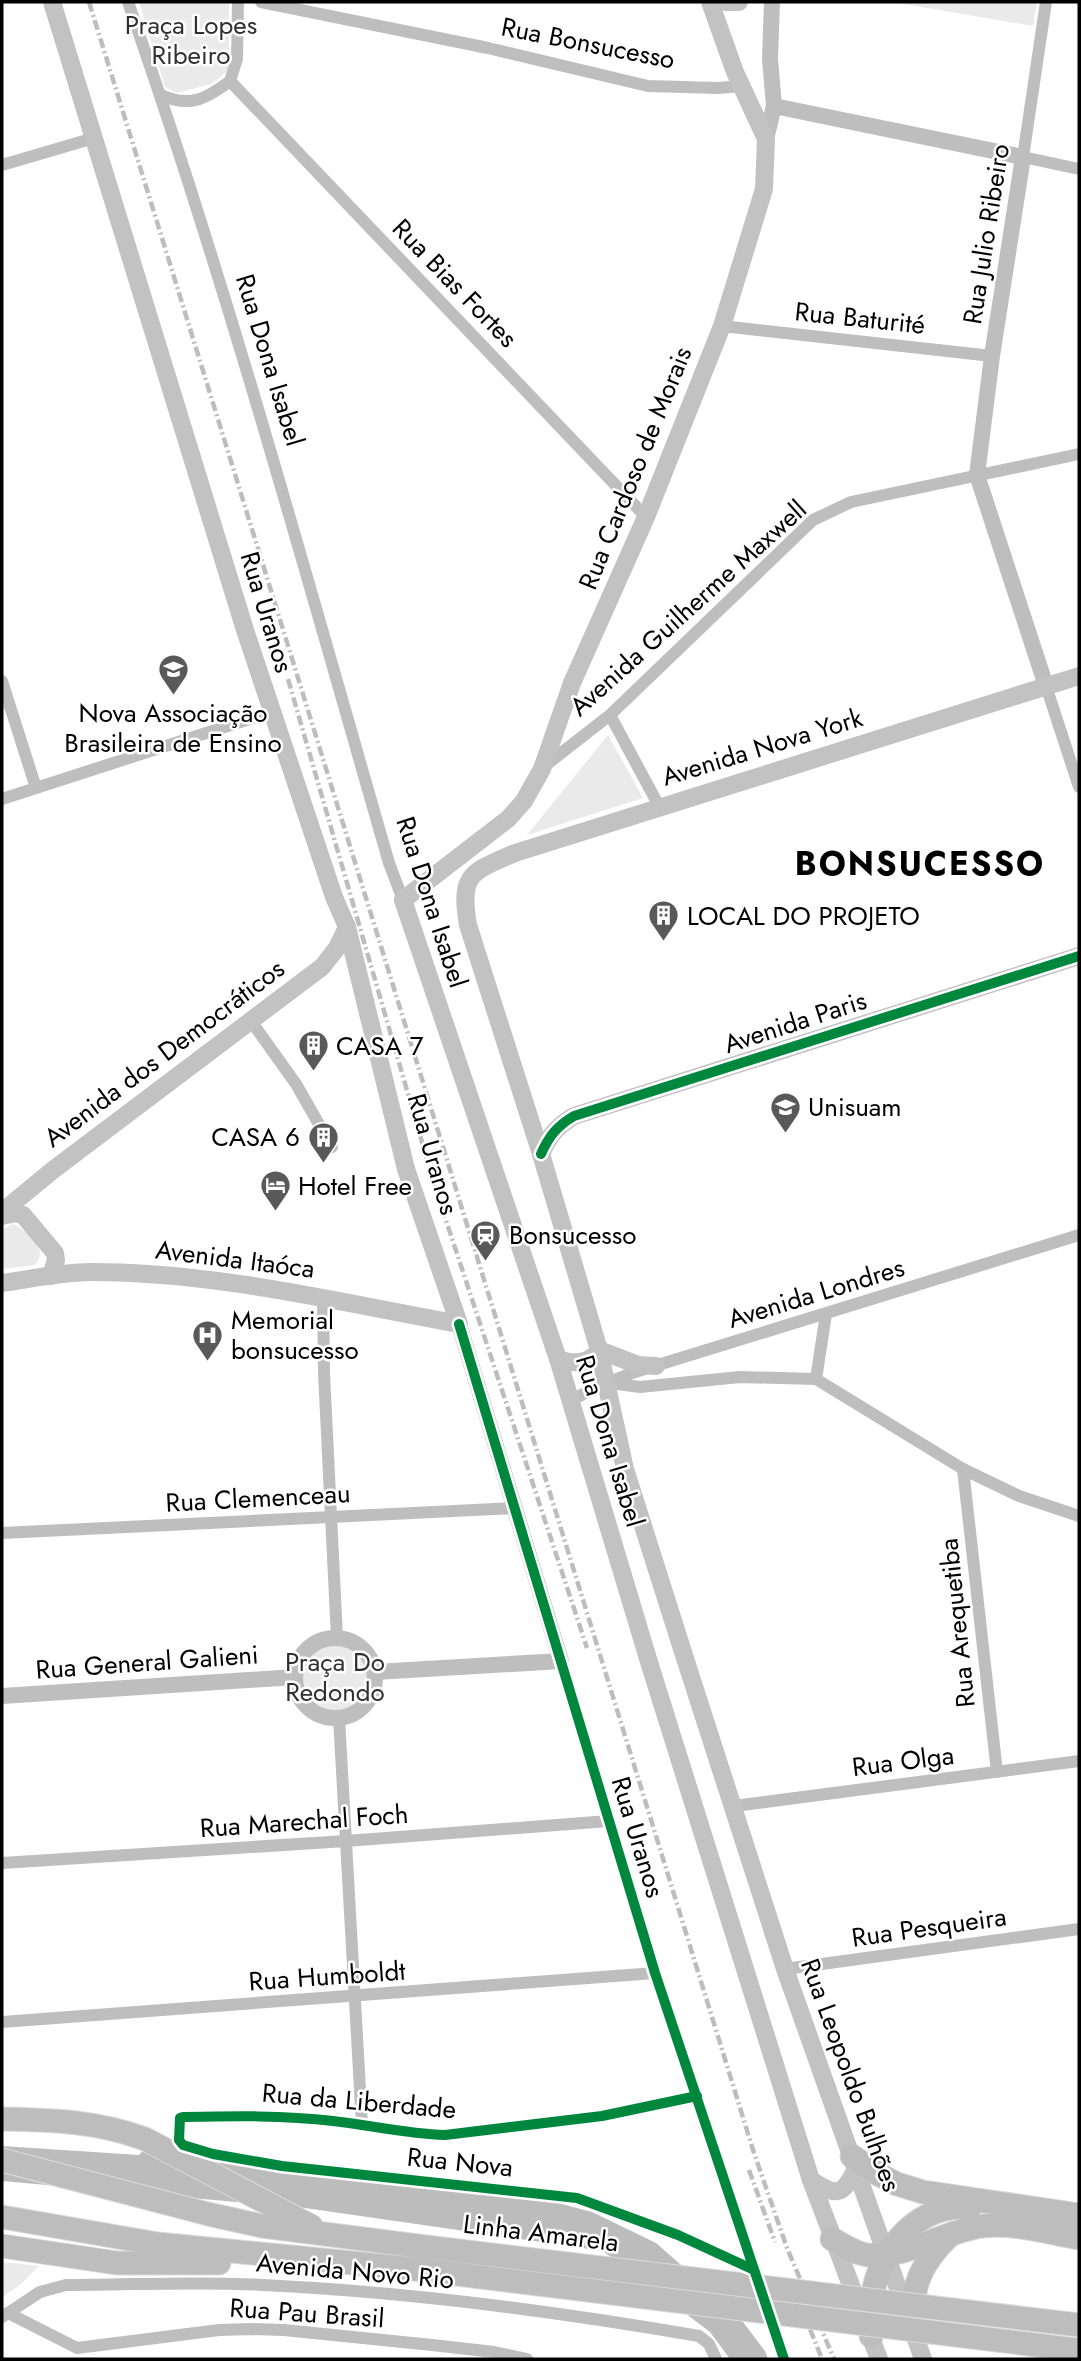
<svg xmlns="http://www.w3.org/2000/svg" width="1081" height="2361" font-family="Jost,sans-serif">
	<rect width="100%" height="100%" fill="#fff"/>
	<g fill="#eaeaea">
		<path d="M139 2H229V70L211 84 177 93 165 87Z"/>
		<path d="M892 2H1037L1033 26Z"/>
		<path d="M608 735 643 798 527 835Z"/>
		<path d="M12 1224C21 1226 40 1243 40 1254 40 1259 38 1261 35 1265L2 1269V1230Z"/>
		<circle cx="335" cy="1678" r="35"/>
		<path d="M2 2262 39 2266 21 2284 2 2297Z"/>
	</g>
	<path fill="#bcbcbc" d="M2 2146 139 2155 146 2147 214 2158 554 2202 592 2212 656 2243 737 2314 765 2351 768 2359H730L710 2332 603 2251 305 2208 2 2181Z"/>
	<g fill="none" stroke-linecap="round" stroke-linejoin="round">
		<defs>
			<g id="motorway">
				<path d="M2 2119C53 2120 96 2121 145 2139L311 2226"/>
				<path d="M852 2156 878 2174 897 2184 923 2192 1079 2215"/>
				<path d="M2 2160 208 2214 262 2226 418 2246"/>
				<path d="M2 2217 158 2244 415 2269"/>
				<path d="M832 2239C843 2245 854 2253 867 2255 905 2259 945 2231 982 2226 1014 2222 1048 2233 1079 2238"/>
				<path d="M2 2246 117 2263H219"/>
				<path d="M912 2322C912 2284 922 2262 949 2236"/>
				<path d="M871 2336C871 2322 871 2306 873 2292 880 2257 904 2223 938 2211 948 2208 960 2207 971 2206"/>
			</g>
		</defs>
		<use href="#motorway" stroke="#dbdbdb" stroke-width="25"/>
		<g stroke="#bebebe" stroke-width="12">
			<path d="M128 2C227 285 306 575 389 863L403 900"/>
			<path d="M261 2 488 48 648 86 718 88 742 86"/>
			<path d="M1046 2 1023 157 1079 169"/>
			<path d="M230 81 646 517"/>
			<path d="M161 95C190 108 206 99 230 81L237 59 238 2"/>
			<path d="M2 165 94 138"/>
			<path d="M722 326 992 356"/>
			<path d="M2 681 36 788"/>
			<path d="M1046 686 1079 787"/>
			<path d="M610 715 659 806"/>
			<path d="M542 768 610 715 813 520 851 502 1079 454"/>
			<path d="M2 799 271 712"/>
			<path d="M251 1021 296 1084 332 1147"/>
			<path d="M323 1297 324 1373 337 1638"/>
			<path d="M816 1379 826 1314"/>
			<path d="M610 1383 640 1387 740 1377 816 1379 963 1469 1019 1496 1079 1516"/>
			<path d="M569 1401 606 1383 632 1373 1079 1235"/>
			<path d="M963 1469 997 1772"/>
			<path d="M2 1533 516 1508"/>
			<path d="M561 1661 655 1973 784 2359"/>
			<path d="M339 1718 362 2125"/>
			<path d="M734 1806 1079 1761"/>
			<path d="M2 1863 346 1841 609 1821"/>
			<path d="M785 1969 1079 1929"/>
			<path d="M2 2022 655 1973"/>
			<path d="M697 2096 602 2116 445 2135C407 2134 370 2125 333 2121 282 2115 234 2116 183 2117L180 2118 179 2140 183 2145 213 2154 282 2166 577 2198 678 2235 752 2269"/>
			<path d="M8 2313 77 2348 219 2330 251 2329 284 2330 432 2345 494 2352 527 2359"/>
			<path d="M2 2317 40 2292 66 2285C132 2285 197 2281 263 2285 409 2292 555 2311 699 2336L709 2344 716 2359"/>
		</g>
		<g stroke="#bebebe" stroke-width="16">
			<path d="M774 106 1023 157 992 356 977 475 1046 686"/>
			<path d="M766 139 774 106 770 59 772 2"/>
			<circle cx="335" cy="1678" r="40"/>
			<path d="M375 1672 561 1661 459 1324"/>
			<path d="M2 1696 295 1677"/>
		</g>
		<g stroke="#c2c2c2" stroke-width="18">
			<path d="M710 2 735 72 766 139 764 189 722 326 646 517 572 683 542 769 524 801 508 819 403 900 558 1359 649 1662 811 2180 879 2359"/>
			<path d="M725 2H739"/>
			<path d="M541 1154C549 1136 557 1126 574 1116L1079 956"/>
			<path d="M2 1212 53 1170 322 967 337 948 347 927"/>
			<path d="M2 1216 15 1213 23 1215 55 1253 56 1260 51 1276"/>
			<path d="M2 1283C31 1279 62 1272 91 1272 216 1272 338 1302 459 1324L406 1169 347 927 334 897 245 630 52 2"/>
			<path d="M599 1350 638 1365 656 1366"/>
			<path d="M558 1359C573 1364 588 1365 599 1350"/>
			<path d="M811 2180C836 2196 842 2197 856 2169"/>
			<path d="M923 2359 785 1969 683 1652 625 1469 599 1350 541 1154 468 925C459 873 472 872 515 853L1079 676"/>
		</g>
		<use href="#motorway" stroke="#bdbdbd" stroke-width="23"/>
		<g stroke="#bdbdbd" stroke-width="4.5" stroke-dasharray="10 3.5 2 3.5" stroke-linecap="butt">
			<path d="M89 2 754 2153 787 2248 834 2359"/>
			<path d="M288 679 435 1187 587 1648"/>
			<path d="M749 2170 775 2242"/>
			<path d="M796 2294 822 2359"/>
		</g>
		<defs>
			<g id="motorway-bridge">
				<path d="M418 2246 1079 2325"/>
				<path d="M415 2269 1077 2350"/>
			</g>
		</defs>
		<use href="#motorway-bridge" stroke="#dbdbdb" stroke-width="25" stroke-linecap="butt"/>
		<use href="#motorway-bridge" stroke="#bdbdbd" stroke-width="23"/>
		<defs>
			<g id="cycleway">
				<path d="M541 1154C549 1136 557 1126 574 1116L1079 956"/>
				<path d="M459 1324 655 1973 784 2359"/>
				<path d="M697 2096 602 2116 445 2135C407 2134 370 2125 333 2121 282 2115 234 2116 183 2117L180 2118 179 2140 183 2145 213 2154 282 2166 577 2198 678 2235 752 2269"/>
			</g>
		</defs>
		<use href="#cycleway" stroke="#fff" stroke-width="15"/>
		<use href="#cycleway" stroke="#00873e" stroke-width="10"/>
	</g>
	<defs>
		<symbol id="school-pin" viewBox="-11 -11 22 30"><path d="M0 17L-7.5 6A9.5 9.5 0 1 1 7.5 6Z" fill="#595959" stroke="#fff"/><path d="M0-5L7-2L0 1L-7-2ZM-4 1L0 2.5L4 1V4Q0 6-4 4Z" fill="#fff"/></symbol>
		<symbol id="building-pin" viewBox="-11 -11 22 30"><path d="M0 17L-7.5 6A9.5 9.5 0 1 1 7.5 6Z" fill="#595959" stroke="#fff"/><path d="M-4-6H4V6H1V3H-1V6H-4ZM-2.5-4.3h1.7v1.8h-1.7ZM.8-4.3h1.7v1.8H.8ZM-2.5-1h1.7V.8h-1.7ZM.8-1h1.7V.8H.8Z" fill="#fff"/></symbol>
		<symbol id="university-pin" viewBox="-11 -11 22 30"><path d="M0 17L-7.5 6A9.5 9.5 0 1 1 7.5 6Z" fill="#595959" stroke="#fff"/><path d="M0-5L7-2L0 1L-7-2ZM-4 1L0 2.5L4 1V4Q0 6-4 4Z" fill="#fff"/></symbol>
		<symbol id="hotel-pin" viewBox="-11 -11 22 30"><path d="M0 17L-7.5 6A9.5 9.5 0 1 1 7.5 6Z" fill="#595959" stroke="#fff"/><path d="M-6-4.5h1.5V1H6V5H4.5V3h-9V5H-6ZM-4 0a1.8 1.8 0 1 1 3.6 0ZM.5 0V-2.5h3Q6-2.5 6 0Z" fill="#fff"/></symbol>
		<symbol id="station-pin" viewBox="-11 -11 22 30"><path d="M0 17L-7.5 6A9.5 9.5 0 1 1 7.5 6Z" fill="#595959" stroke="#fff"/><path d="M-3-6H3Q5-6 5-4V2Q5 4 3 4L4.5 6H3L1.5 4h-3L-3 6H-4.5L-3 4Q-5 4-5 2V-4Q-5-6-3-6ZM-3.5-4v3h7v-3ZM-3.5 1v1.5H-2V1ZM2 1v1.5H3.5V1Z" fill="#fff"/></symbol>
		<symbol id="hospital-pin" viewBox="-11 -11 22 30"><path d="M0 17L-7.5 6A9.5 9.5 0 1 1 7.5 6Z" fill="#595959" stroke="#fff"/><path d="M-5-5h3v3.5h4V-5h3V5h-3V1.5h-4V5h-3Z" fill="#fff"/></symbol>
	</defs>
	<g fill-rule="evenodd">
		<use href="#school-pin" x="156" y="652" width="35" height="47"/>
		<use href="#building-pin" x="646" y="898" width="35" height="47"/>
		<use href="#building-pin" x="296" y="1028" width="35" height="47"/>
		<use href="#university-pin" x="768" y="1090" width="35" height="47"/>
		<use href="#building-pin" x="306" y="1120" width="35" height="47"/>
		<use href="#hotel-pin" x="258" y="1168" width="35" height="47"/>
		<use href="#station-pin" x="468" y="1218" width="35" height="47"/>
		<use href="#hospital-pin" x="190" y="1318" width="35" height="47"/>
	</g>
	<g text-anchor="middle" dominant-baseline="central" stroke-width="5" stroke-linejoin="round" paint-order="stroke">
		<g font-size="26" fill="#303030" stroke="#fff">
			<text x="191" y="25">Praça Lopes<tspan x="191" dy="30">Ribeiro</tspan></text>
			<text x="335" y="1662">Praça Do<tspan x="335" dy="30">Redondo</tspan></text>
		</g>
		<g font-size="26" fill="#000" stroke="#fff">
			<text transform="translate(588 43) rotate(11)">Rua Bonsucesso</text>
			<text transform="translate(986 234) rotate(-81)">Rua Julio Ribeiro</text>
			<text transform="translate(455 283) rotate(46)">Rua Bias Fortes</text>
			<text transform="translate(860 318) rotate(6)">Rua Baturité</text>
			<text transform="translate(270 360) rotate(73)">Rua Dona Isabel</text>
			<text transform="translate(635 468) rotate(-68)">Rua Cardoso de Morais</text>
			<text transform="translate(688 608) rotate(-42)">Avenida Guilherme Maxwell</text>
			<text transform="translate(267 612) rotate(73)">Rua Uranos</text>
			<text transform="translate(762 747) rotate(-17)">Avenida Nova York</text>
			<text transform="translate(432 902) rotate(72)">Rua Dona Isabel</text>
			<text transform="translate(795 1022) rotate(-18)">Avenida Paris</text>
			<text transform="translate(164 1053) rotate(-37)">Avenida dos Democráticos</text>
			<text transform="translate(433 1154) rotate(74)">Rua Uranos</text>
			<text transform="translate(235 1259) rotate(7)">Avenida Itaóca</text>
			<text transform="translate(816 1293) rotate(-17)">Avenida Londres</text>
			<text transform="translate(610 1441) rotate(73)">Rua Dona Isabel</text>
			<text transform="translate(258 1498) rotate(-3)">Rua Clemenceau</text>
			<text transform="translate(957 1623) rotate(-96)">Rua Arequetiba</text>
			<text transform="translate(147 1662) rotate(-4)">Rua General Galieni</text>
			<text transform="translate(903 1761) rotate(-7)">Rua Olga</text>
			<text transform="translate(304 1821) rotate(-4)">Rua Marechal Foch</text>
			<text transform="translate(638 1837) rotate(73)">Rua Uranos</text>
			<text transform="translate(929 1927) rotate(-8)">Rua Pesqueira</text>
			<text transform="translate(327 1976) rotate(-4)">Rua Humboldt</text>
			<text transform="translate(851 2075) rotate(70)">Rua Leopoldo Bulhões</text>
			<text transform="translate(359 2101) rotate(5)">Rua da Liberdade</text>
			<text transform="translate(460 2162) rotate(6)">Rua Nova</text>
			<text transform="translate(541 2233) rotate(7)">Linha Amarela</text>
			<text transform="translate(355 2271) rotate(5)">Avenida Novo Rio</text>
			<text transform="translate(307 2313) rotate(4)">Rua Pau Brasil</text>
		</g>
		<g font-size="26" fill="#000" stroke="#fff" text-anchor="start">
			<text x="173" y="713" text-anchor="middle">Nova Associação<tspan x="173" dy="30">Brasileira de Ensino</tspan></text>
			<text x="687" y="916">LOCAL DO PROJETO</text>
			<text x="336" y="1046">CASA 7</text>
			<text x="808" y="1107">Unisuam</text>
			<text x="300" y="1137" text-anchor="end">CASA 6</text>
			<text x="298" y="1186">Hotel Free</text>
			<text x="509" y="1235">Bonsucesso</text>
			<text x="231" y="1320">Memorial<tspan x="231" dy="30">bonsucesso</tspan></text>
		</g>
		<g font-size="33" font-weight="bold" letter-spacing="2" fill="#000" stroke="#fff">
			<text x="920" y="863">BONSUCESSO</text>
		</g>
	</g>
	<rect width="1081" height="2361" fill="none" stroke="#000000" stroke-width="7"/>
</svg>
